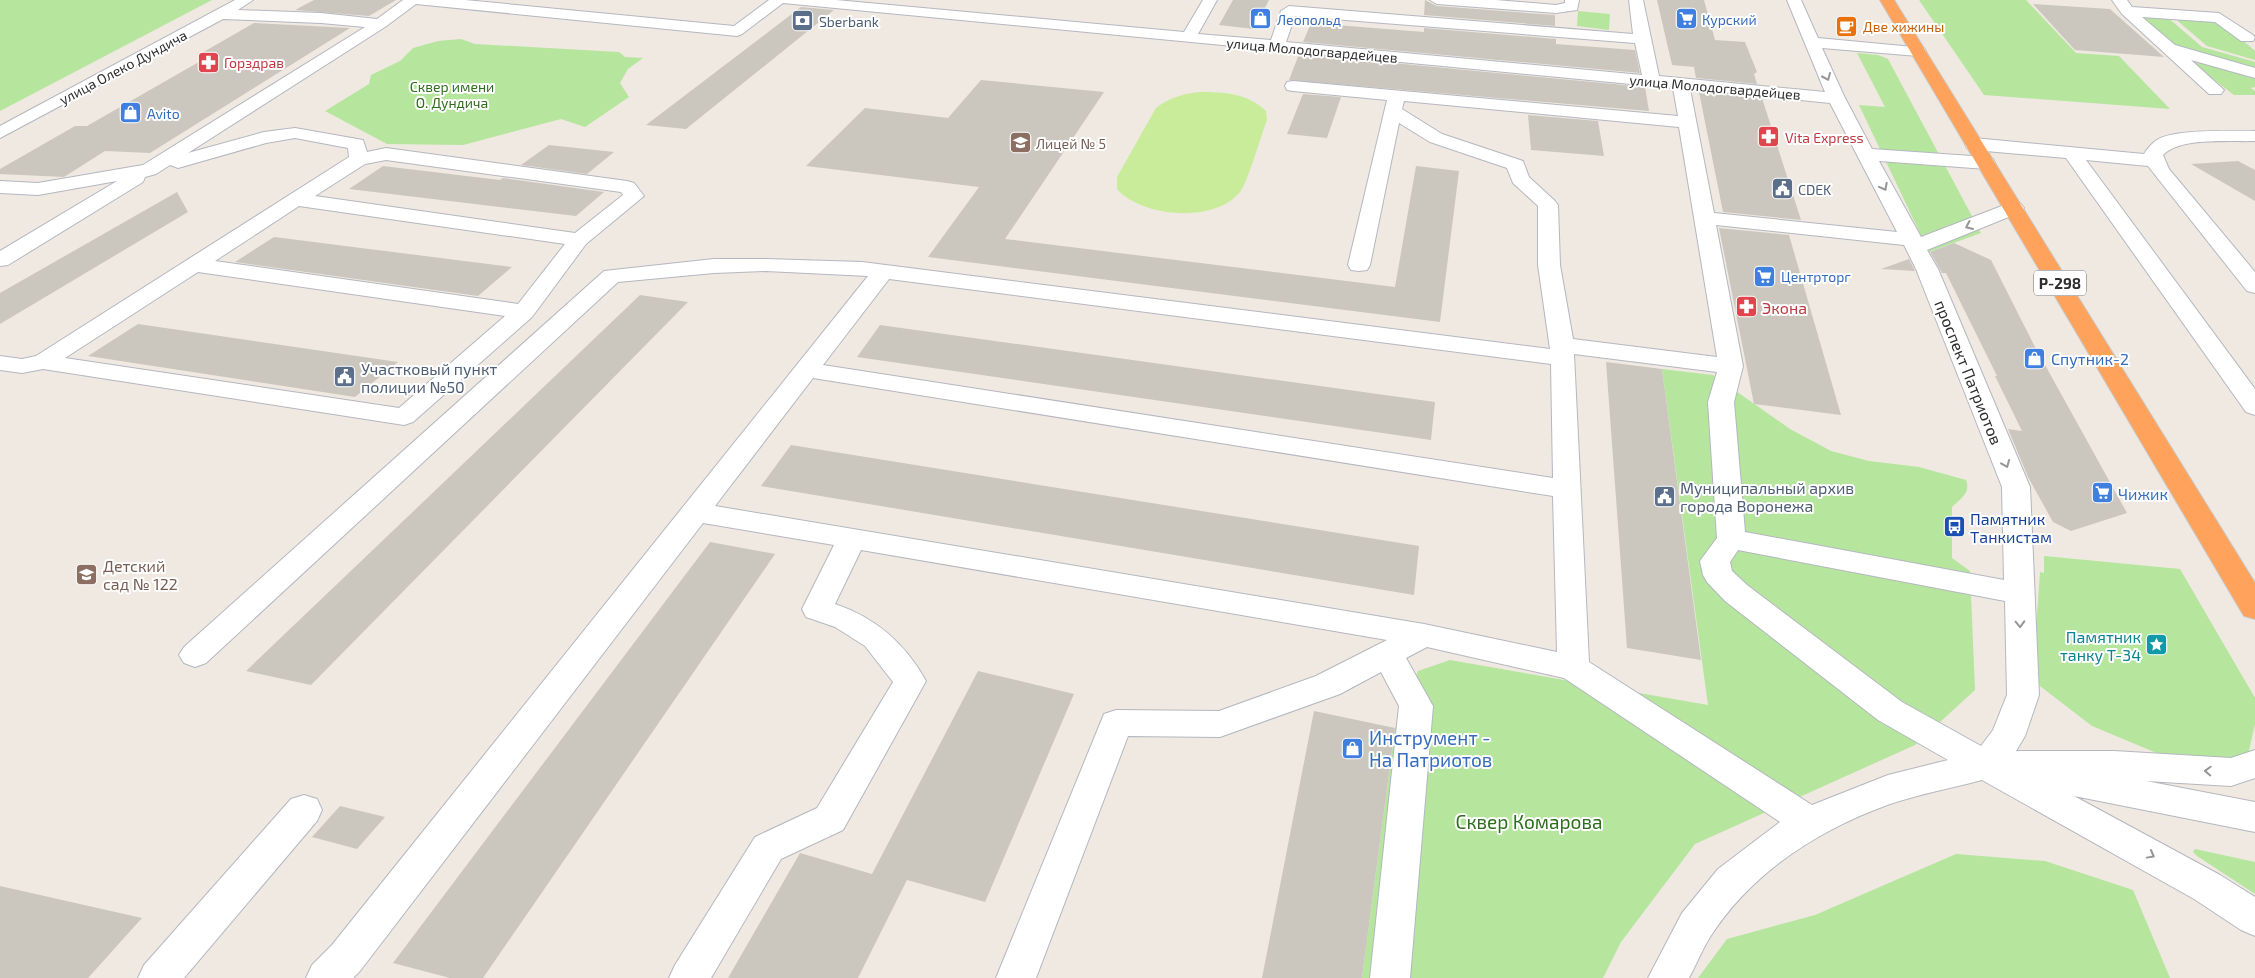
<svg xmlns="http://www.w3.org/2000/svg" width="2255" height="978" font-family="'Exo 2',sans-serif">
	<rect width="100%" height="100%" fill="#efe9e1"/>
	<g fill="#b6e59e">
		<path d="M0 0H212L0 111Z"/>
		<path d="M1919 0H2026L2076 53 2119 56 2170 109 1984 95Z"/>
		<path d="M1578 11 1610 14 1609 30 1577 26Z"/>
		<path d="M2141 16H2166L2202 47 2255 62V71L2173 47Z"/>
		<path d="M2172 16 2218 19 2255 51V60L2207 46Z"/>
		<path d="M461 39 475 44 619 52 625 57 643 58 628 69 620 83 629 97 585 127 561 119 463 145 387 144 325 111 369 84 371 75 400 61 413 48 438 41Z"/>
		<path d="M1857 53 1878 55 1888 59 1981 233 1929 252 1859 105 1885 107Z"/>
		<path d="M2199 62 2255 75V87L2251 88 2255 91V95H2234L2196 66 2195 63Z"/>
		<path d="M1662 369 1713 375 1790 429 1831 451 1869 461 1919 467 1966 480C1971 493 1961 498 1952 507V558L1970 571 1975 690 1915 745 1695 844 1621 942 1603 978H1362L1395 728 1418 671 1450 660 1708 705Z"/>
		<path d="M2044 556 2180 569 2255 698V724L2248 755 2211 764 2171 759 2092 726 2040 686 2033 674 2040 572 2044 573Z"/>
		<path d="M2195 849 2255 862V894L2197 856 2193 852Z"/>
		<path d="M1956 854 2045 861 2133 890 2170 978H1698L1727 939 1815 915Z"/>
	</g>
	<path fill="#c9ec9a" d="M1200 92C1224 92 1247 93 1266 111L1267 120C1261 135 1248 182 1240 192 1214 224 1141 217 1117 189V177L1156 108C1170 97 1183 94 1200 92Z"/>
	<g fill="#cbc7bf">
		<path d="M314 0H396L369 16 295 10Z"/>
		<path d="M1233 0H1269L1254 29 1219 25Z"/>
		<path d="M1425 0 1437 6 1555 15V26L1424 15Z"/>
		<path d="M1657 0H1704L1715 40 1745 42 1757 72 1754 74 1757 84 1696 78 1694 67 1672 65Z"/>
		<path d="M2033 4 2110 9 2164 57 2075 50Z"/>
		<path d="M801 7 834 10 686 129 646 125Z"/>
		<path d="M254 23 350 28 150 153 105 151 64 177 0 174V169L75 126H87L211 55 200 54Z"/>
		<path d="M1311 23 1424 32V28L1556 39V44L1635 50 1640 73 1303 42Z"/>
		<path d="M1299 54 1645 87 1649 111 1289 80Z"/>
		<path d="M981 80 1104 92 1005 239 1395 287 1416 166 1459 171 1440 322 928 257 979 187 806 166 865 108 948 118Z"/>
		<path d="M1699 92 1762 98 1801 220 1723 212Z"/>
		<path d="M1303 94 1341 97 1327 138 1287 134Z"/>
		<path d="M1528 115 1598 121 1604 156 1531 150Z"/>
		<path d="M549 145 614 152 587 174 521 165Z"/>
		<path d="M2238 161 2255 170V201L2191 164Z"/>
		<path d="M383 166 500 180 503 178 604 192 576 216 349 189Z"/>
		<path d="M177 192 188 212 0 324V293Z"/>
		<path d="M1719 228 1789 235 1841 415 1754 404Z"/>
		<path d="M274 237 512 267 478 296 235 262Z"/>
		<path d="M1954 243 1991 260 2034 345 2127 513 2071 531 2053 522 2028 477 2008 429 2022 431 1995 376H1997L1946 273H1942L1930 252Z"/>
		<path d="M1909 259 1915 271 1881 269Z"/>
		<path d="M640 295 688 302 311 685 246 671Z"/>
		<path d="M138 324 398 362 355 397 88 356Z"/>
		<path d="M880 325 1435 402 1431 440 857 357Z"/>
		<path d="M1606 362 1662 369 1701 660 1627 648Z"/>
		<path d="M791 445 1419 546 1414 595 761 486Z"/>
		<path d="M710 542 775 554 483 978H450L393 963Z"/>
		<path d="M978 671 1074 694 985 902 907 880 858 978H728L800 853 872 874Z"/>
		<path d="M1314 711 1395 728 1362 978H1262Z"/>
		<path d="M340 806 385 817 357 849 312 837Z"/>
		<path d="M0 886 142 918 88 978H0Z"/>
	</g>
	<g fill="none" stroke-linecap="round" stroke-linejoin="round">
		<defs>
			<g id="minor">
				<path d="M235 0H253L238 10 321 13 377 19 403 0H465L734 26 769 0H836L1184 32 1203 0H1217L1198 34 1271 40 1281 11 1289 6 1633 34 1629 0H1643L1659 76 1825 92 1787 0H1801L1818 38 1924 48 1926 51 1918 56 1822 48 1845 98 1872 149 1986 157 1993 159 1995 163 1993 167 1986 169 1879 161 1921 237 2007 204 2014 202 2021 204 2024 208 2021 212 1927 250 1938 269 2030 487 2039 695 2025 736 2016 751H2114L2231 758 2255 750V778L2231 786 2146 781 2255 802V832L2074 796 2220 875 2255 897V936L2241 930 2194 899 1982 780C1952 788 1920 794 1890 804 1818 830 1752 872 1710 937 1702 950 1696 965 1689 978H1648L1682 913 1718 869 1780 822 1564 678 1427 647 1406 658 1433 706 1410 978H1370L1399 706 1381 672 1340 694 1220 737 1128 736 1036 978H996L1104 714 1116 710 1219 711 1316 676 1387 640 861 550 835 604C876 618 905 643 926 681L843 830 781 859 711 978H669L675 965 755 837 817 808 893 682 865 646 835 627 806 617 802 609 834 545 703 523 360 971 353 978H306L312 965 332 945 868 276 766 271 714 273 618 282 206 663 195 667 184 663 179 655 184 647 604 271 714 259H766L862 262 1550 349 1538 265V206L1513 183 1507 168 1430 142 1399 123 1370 265 1367 270 1359 271 1351 270 1348 265 1387 100 1293 91 1287 90 1285 86 1287 82 1293 81 1678 116 1673 88 783 3 742 34 737 36 416 4 385 27 188 153 264 132 295 128 363 140 367 152 386 148 627 181 634 183 644 196 586 244 532 317 413 422 404 425 43 369 22 373 0 370V356L22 359 36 356 349 157 348 148 295 138 266 143 178 168 170 165 156 174 145 177 143 182 8 265 0 266V251L117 181 38 195 0 193V181L38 183 143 165 365 27 321 23 223 19 0 138V126ZM1295 16 1635 43 1642 75 1286 42ZM1690 89 1830 103 1897 232 1714 213ZM1404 101 1679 127 1717 357 1573 339 1560 265 1558 205 1555 201 1529 177 1523 161 1442 134 1402 109ZM386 160 621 192 623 195 575 233 315 196 365 164ZM299 206 565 244 518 304 215 261ZM1716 225 1904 245 1916 269 2002 487 2004 580 1745 532 1734 402 1743 366ZM198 272 505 316 399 408 65 358ZM889 279 1551 364 1553 478 823 365ZM1574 354 1717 372 1708 402 1717 538 1700 561 1703 575 1707 582 1725 601 1878 720 1948 760 1888 775 1812 805 1589 662ZM813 378 1553 496 1557 652 1424 624 715 506ZM1738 550 2005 601 2007 695 1993 730 1981 746 1902 702 1747 585 1732 571 1730 562Z"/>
				<path d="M1430 0H1496L1556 5 1565 3V0H1579L1577 10 1556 13 1437 4Z"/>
				<path d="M2112 0H2127L2132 7 2219 13 2253 35 2255 38 2253 41H2241L2215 22 2142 17 2175 45 2255 68V78L2191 60 2224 90 2221 94H2209L2122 14Z"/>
				<path d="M2255 131V141C2230 142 2180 137 2163 155L2169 169 2255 272V293L2247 291 2148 166 2086 160 2255 389V415L2246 412 2066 158 1974 150 1967 148 1965 144 1967 140 1974 138 2144 154C2147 149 2152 143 2157 140 2173 129 2234 131 2255 131Z"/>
				<path d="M304 795 317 799 322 810 317 821 184 978H138L144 965 291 799Z"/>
			</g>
			<path id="highway" d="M1880 0H1894L2255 583V619L2244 616Z"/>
		</defs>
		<use href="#minor" stroke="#b4b7c1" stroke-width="2"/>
		<use href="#highway" stroke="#c9c9c9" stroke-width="2"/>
		<use href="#minor" fill="#fff" fill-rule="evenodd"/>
		<use href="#highway" fill="#ffa35c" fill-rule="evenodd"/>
	</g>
	<defs><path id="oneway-chevron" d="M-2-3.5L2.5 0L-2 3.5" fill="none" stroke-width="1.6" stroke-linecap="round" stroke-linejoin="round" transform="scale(1.25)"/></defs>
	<g stroke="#969696">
		<use href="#oneway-chevron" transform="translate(1827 77) rotate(66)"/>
		<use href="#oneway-chevron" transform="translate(1884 187) rotate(62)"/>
		<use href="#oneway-chevron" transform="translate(1969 226) rotate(156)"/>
		<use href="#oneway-chevron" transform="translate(2006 464) rotate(68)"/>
		<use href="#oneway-chevron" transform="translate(2020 624) rotate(88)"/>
		<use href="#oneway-chevron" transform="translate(2208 771) rotate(-178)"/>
		<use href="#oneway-chevron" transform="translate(2151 855) rotate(29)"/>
	</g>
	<defs>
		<symbol id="shop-square" viewBox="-11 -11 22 22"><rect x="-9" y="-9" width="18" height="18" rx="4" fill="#3f7fe0" stroke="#fff"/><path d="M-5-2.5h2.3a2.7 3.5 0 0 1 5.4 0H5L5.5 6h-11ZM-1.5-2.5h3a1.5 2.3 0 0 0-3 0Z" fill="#fff"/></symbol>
		<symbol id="supermarket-square" viewBox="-11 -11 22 22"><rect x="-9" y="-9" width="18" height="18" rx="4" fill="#3f7fe0" stroke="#fff"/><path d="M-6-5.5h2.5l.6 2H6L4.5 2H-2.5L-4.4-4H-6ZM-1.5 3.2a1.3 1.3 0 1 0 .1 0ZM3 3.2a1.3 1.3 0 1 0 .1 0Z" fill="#fff"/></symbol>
		<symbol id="bank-square" viewBox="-11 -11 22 22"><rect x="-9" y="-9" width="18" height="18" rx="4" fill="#5c6f8a" stroke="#fff"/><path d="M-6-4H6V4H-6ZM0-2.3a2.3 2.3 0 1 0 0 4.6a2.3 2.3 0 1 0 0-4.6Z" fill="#fff"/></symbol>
		<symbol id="cafe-square" viewBox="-11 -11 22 22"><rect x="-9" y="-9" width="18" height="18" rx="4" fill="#e8710a" stroke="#fff"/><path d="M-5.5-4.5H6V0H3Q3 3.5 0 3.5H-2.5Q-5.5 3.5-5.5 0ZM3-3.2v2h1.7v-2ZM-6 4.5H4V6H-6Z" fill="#fff"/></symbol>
		<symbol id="pharmacy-square" viewBox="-11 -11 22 22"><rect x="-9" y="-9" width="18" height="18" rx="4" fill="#e0444e" stroke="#fff"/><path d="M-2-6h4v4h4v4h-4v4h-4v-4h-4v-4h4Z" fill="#fff"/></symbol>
		<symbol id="school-square" viewBox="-11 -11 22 22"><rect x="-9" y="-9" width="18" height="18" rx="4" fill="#8d6e63" stroke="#fff"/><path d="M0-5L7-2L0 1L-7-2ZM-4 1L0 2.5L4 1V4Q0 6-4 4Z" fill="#fff"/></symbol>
		<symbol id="civic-square" viewBox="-11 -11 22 22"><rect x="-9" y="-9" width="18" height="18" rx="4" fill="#5c6f8a" stroke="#fff"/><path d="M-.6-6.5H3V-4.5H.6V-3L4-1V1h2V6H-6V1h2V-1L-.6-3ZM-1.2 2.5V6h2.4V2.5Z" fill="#fff"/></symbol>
		<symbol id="bus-square" viewBox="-11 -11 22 22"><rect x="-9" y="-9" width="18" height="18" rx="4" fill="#1a4fb4" stroke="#fff"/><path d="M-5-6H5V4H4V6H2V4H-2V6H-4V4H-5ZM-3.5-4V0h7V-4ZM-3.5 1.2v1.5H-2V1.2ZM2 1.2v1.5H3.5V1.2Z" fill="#fff"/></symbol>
		<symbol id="sight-square" viewBox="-11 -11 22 22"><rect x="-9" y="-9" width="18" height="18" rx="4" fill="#0f9aa8" stroke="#fff"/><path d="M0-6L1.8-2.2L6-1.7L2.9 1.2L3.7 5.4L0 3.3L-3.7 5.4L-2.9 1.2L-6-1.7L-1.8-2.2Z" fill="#fff"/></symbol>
	</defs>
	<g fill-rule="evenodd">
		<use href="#shop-square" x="1248" y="6" width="25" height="25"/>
		<use href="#supermarket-square" x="1674" y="6" width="25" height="25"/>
		<use href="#bank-square" x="790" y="8" width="25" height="25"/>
		<use href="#cafe-square" x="1834" y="14" width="25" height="25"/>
		<use href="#pharmacy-square" x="196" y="50" width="25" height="25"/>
		<use href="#shop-square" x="118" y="100" width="25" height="25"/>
		<use href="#pharmacy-square" x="1756" y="124" width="25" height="25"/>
		<use href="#school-square" x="1008" y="130" width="25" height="25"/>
		<use href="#civic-square" x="1770" y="176" width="25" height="25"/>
		<use href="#supermarket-square" x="1752" y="264" width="25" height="25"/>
		<use href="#pharmacy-square" x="1734" y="294" width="25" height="25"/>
		<use href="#shop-square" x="2022" y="346" width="25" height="25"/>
		<use href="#civic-square" x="332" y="364" width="25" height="25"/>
		<use href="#supermarket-square" x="2090" y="480" width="25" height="25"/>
		<use href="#civic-square" x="1652" y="484" width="25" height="25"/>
		<use href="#bus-square" x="1942" y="514" width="25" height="25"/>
		<use href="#school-square" x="74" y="562" width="25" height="25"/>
		<use href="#sight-square" x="2144" y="632" width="25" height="25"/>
		<use href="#shop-square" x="1340" y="736" width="25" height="25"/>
	</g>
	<g text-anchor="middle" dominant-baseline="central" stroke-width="4" stroke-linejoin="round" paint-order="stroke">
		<g font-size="14" fill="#366cbe" stroke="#fff" text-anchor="start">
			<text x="1277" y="19">Леопольд</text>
			<text x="1702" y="19">Курский</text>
			<text x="147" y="113">Avito</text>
			<text x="1781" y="276">Центрторг</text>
		</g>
		<g font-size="14" fill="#4e5e75" stroke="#fff" text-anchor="start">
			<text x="819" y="21">Sberbank</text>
			<text x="1798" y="189">CDEK</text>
		</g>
		<g font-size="14" fill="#c56008" stroke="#fff" text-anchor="start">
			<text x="1863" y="26">Две хижины</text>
		</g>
		<g font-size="14" fill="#2e2e2e" stroke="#fff">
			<text transform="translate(1312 50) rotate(5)">улица Молодогвардейцев</text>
			<text transform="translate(123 67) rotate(-28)">улица Олеко Дундича</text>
			<text transform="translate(1715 87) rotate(5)">улица Молодогвардейцев</text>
		</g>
		<g font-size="14" fill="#be3a42" stroke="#fff" text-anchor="start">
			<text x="224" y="62">Горздрав</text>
			<text x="1785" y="137">Vita Express</text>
		</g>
		<g font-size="14" fill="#2c6e1b" stroke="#fff">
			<text x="452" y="86">Сквер имени<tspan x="452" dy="16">О. Дундича</tspan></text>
		</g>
		<g font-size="14" fill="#785e54" stroke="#fff" text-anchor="start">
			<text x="1036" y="143">Лицей № 5</text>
		</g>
		<rect fill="#fff" stroke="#6d6d6d" stroke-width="1" x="2034" y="270.5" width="52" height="25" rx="4"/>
		<g font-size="15" font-weight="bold" fill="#2e2e2e">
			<text x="2060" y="283">Р-298</text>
		</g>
		<g font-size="16" fill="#be3a42" stroke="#fff" text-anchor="start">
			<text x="1762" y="307">Экона</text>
		</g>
		<g font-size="16" fill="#366cbe" stroke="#fff" text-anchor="start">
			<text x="2051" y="358">Спутник-2</text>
			<text x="2118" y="493">Чижик</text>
		</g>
		<g font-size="16" fill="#4e5e75" stroke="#fff" text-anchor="start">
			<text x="361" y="368">Участковый пункт<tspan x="361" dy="18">полиции №50</tspan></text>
			<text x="1680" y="487">Муниципальный архив<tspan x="1680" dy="18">города Воронежа</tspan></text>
		</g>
		<g font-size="16" fill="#2e2e2e" stroke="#fff">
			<text transform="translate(1969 372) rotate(68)">проспект Патриотов</text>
		</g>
		<g font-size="16" fill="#164399" stroke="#fff" text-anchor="start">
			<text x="1970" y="518">Памятник<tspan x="1970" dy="18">Танкистам</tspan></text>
		</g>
		<g font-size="16" fill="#785e54" stroke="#fff" text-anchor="start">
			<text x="103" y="565">Детский<tspan x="103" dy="18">сад № 122</tspan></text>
		</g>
		<g font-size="16" fill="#0d838f" stroke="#fff" text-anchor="end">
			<text x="2141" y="636">Памятник<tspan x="2141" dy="18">танку Т-34</tspan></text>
		</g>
		<g font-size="19" fill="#366cbe" stroke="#fff" text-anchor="start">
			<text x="1369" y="737">Инструмент -<tspan x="1369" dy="22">На Патриотов</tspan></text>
		</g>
		<g font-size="19" fill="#2c6e1b" stroke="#fff">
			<text x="1529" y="821">Сквер Комарова</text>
		</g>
	</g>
</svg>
